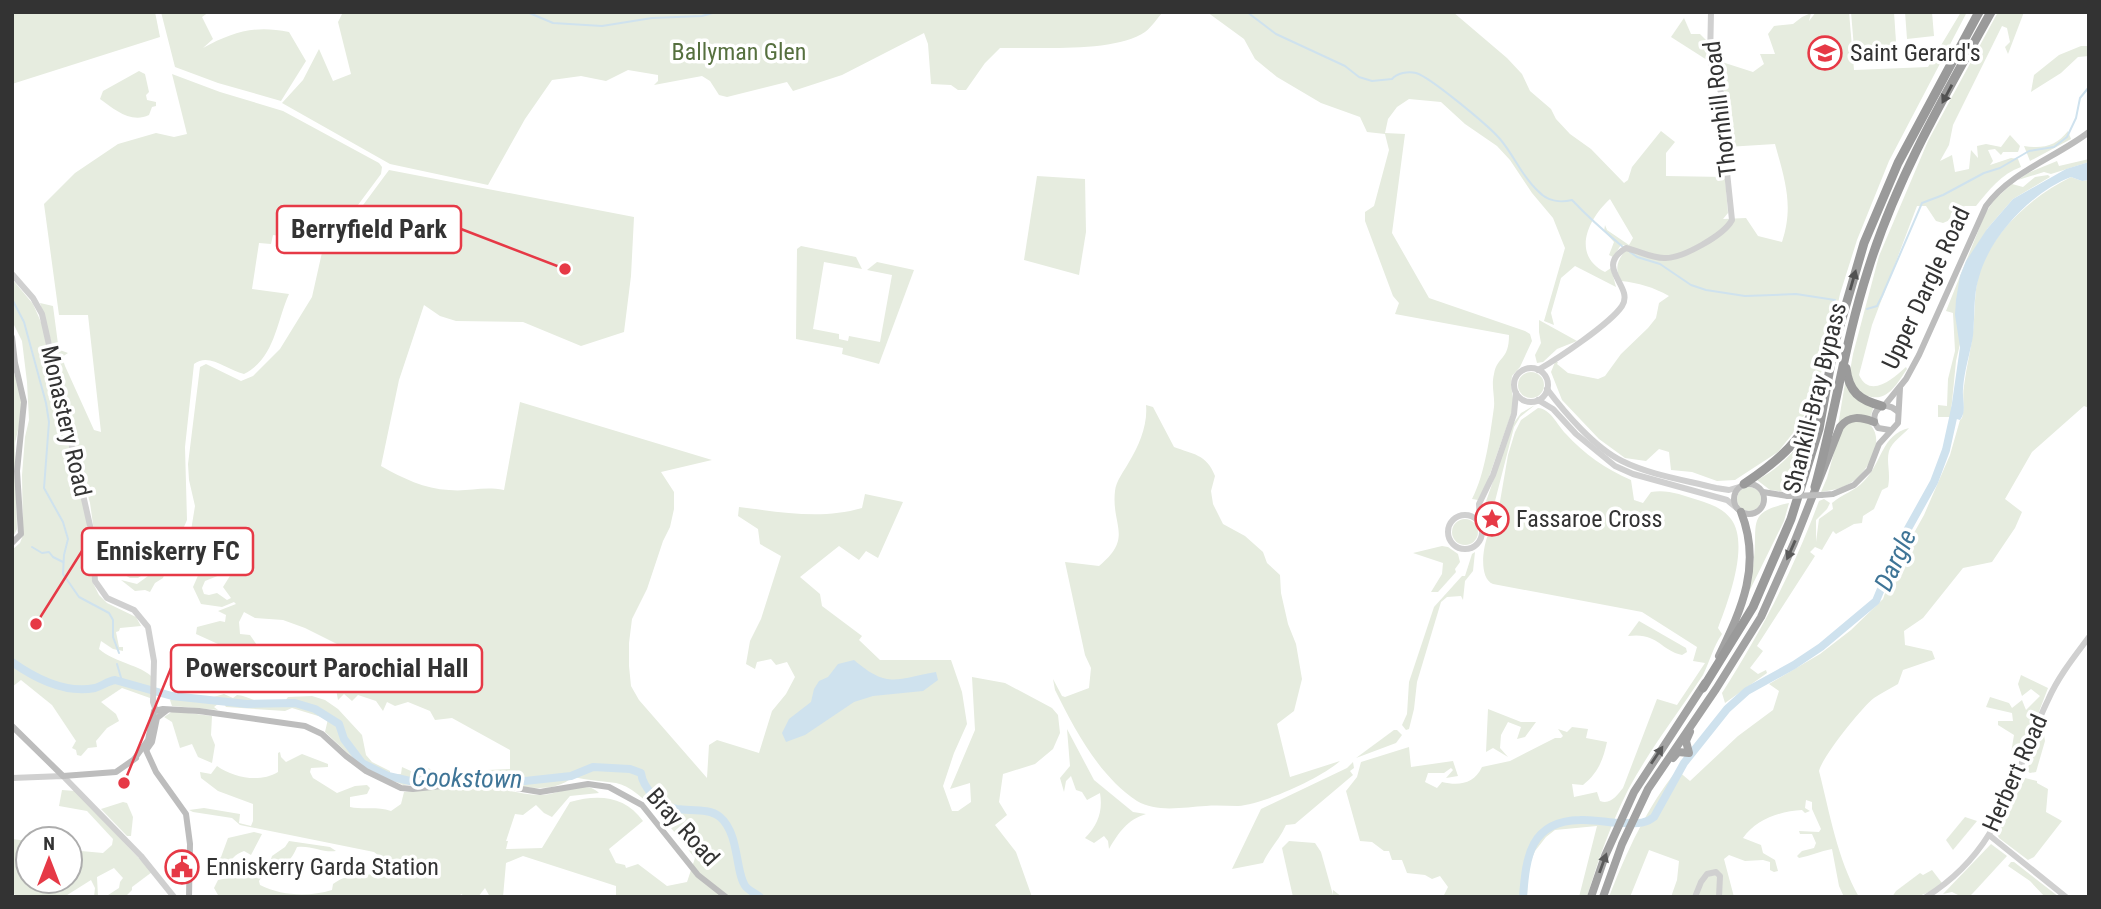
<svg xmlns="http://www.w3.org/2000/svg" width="2101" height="909" font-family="'Roboto Condensed',sans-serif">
	<rect width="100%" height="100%" fill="#fff"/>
	<g fill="#e6ecdf" fill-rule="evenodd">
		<path d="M12 12H155L160 37 12 84Z"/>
		<path d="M161 12H209L202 17 213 39 203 48C233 32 254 25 289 32L306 61 281 101 218 83 175 67Z"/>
		<path d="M343 12H1163C1157 18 1152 27 1145 32 1115 53 1037 47 1000 48L985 63 966 90H958L951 85 931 84 928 44 924 33 842 75 793 91 787 82 727 97 719 95 710 81 702 76 654 85 658 81V75L628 70 606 81 581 76 552 80 525 119 488 185 390 164 282 103 303 80 319 49 333 81 351 74 338 22Z"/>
		<path d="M1207 12H1453L1507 58 1522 74 1530 91 1551 109 1556 119 1570 134 1591 149 1624 183 1628 180 1632 167 1661 131 1675 142 1666 153V176L1725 177 1728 213 1723 219 1746 218 1758 236 1782 242C1794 206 1785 180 1775 144L1727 147 1729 103 1714 66 1713 45 1720 53 1724 52 1720 58 1725 63 1753 72 1764 64 1760 54H1775L1768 34 1774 26 1793 24 1802 17 1811 13 1809 21 1816 12H1849L1854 70 1928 67 1961 12H1967L1889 161 1857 240 1840 294 1829 345 1813 401 1793 433 1778 452 1735 480 1717 481 1692 472 1671 470 1669 452 1659 449 1646 461 1625 458 1599 439 1562 400 1551 372 1555 362H1558L1557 364 1568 373 1598 379 1605 376 1621 354 1648 328 1656 318 1659 303 1669 296C1653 287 1639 283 1621 281 1613 266 1619 258 1629 246L1621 245 1613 257 1609 255 1614 242 1604 231 1605 225 1607 230 1629 245 1633 238 1610 199C1588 219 1571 255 1605 272L1611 268 1616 287 1575 266 1561 278 1551 313 1554 325 1544 321 1565 248 1553 218 1532 193 1510 160 1497 146 1465 124 1441 102 1409 99 1397 107 1388 119 1385 133 1405 134 1392 233 1429 298 1525 331 1530 334 1532 341 1520 367 1512 376 1511 385 1514 406 1485 488 1478 500 1472 499C1485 474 1490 436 1494 407 1495 396 1491 386 1494 374 1497 356 1509 361 1509 335L1395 314 1399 303 1393 296 1365 221V212L1374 206 1389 150 1385 134 1367 132 1360 117 1321 103 1277 77 1255 59 1244 39Z"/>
		<path d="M1851 12H1894L1897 57 1855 60Z"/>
		<path d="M1905 12H1932L1934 36 1907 39Z"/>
		<path d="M1998 12H2024L2008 54 2005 47 2010 42 2007 28 2002 26 1953 125 1949 145 1940 161 1952 155 1955 172 1969 169 1971 150 1978 158 1977 146 1986 144 2001 147 2010 135 2020 146 2018 152H2003L2001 155 1995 149 1988 150 1993 161 1990 165 2011 158 2018 159 2021 167C2001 174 1989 190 1976 206H1965L1951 213 1950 220 1943 223 1936 221 1926 206H1917L1872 325 1859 375C1870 399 1893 379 1906 367L1907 369C1893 390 1884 407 1857 391L1850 371 1853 354 1879 256 1928 141Z"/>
		<path d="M1684 18 1691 34H1700L1706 40 1707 60 1671 37Z"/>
		<path d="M2081 46H2089V56L2078 57 2061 73 2031 92 2034 75 2059 55Z"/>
		<path d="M139 71 145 74 149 92 146 95 147 100 156 102V106L152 107 149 115C131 124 114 109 100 99L103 91Z"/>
		<path d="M172 74 220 92 283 111 379 163 382 167 381 174 332 240 324 233 297 230 293 238 273 235 271 244 259 243 252 289 289 294C276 323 275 358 244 374 227 370 209 352 194 364L185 447 187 520 177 543 166 559 138 578H130L123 574 96 545 90 503 72 438 62 379 40 303 53 306 58 344 60 350 68 353 62 357 65 366 94 430 101 432 88 315H59L44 204 75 173 118 144 156 133 174 137 187 134Z"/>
		<path d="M2068 131 2071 139 2030 161 2024 146C2043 149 2056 146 2068 131Z"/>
		<path d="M2089 159V162L2051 174 2044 172 2018 180 2028 173 2057 161 2059 166Z"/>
		<path d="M389 170 634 217 631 276 624 332 581 346 523 322 456 321 440 316 424 305 399 380 381 466C402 478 425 489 449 490 469 492 482 486 504 490L520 402 712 460 661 472 674 492V509L670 527 663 541 647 589 632 619 629 643V666L631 686 639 700 707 778 709 745 717 740 759 753 772 711 786 694 795 677 787 662 776 665 771 659 757 662 755 669 746 664 750 641 761 619 781 556 760 544 758 529 738 516 739 507C781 512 821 520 862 508L865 494 903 502 878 558 866 551 859 560 839 546 800 577 820 594 822 606 862 636 859 640 880 660H951L962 692 967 724 954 753 943 786 952 811H958L971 802 970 783 950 789 975 730 972 677 1005 683 1052 708 1058 715 1060 733 1053 749 1035 764 1003 774 999 802 1007 815 995 825 1016 852 1032 897H622L616 895V886L523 856 506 863 503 897H490L485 888 478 897H463L462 894C449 901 434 891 420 897H228L218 895 214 888 218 880 259 872 270 862 272 856 285 847 289 841 330 847 336 851C323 853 311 845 297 847 286 874 275 858 259 881L260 885C282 896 309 897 332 890L333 884C352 870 365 880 382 870L383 859 374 852 240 825 232 818 193 812 189 810 204 808 240 814 239 823 251 826 253 821V804L218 791 201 778 200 772 211 774 217 766C234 778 260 783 278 772V753L280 752 281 757 286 762 302 754 328 764V767L311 768 310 772 313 778 337 793 355 786 367 785 370 788 367 794 350 797V807C364 810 377 806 391 811L401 804 404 792 446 786 481 787 482 785C504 788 528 798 550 794 566 791 585 780 599 793L570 796 552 817 544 813 536 805 523 815 515 814 506 841H508L506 849 542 848 570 802C599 794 625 796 643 821L609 849 616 863 625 865 626 868 638 864 667 886 687 882 695 858C678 837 643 788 616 783 602 781 587 780 573 777 549 797 514 785 487 778V770L510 769V750L452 718 435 720 430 711 408 702 395 706 387 702 383 711 376 701 358 695 352 701 344 694 338 700 335 684 315 677 307 671 291 678 279 669 276 671 267 668 265 671 276 678 259 674 233 657 229 649 196 634 197 627 220 621 225 622 226 615 218 611 236 604 234 602 222 607 201 604 193 587 200 571 196 566 183 572 166 570 163 578 155 583 150 592 145 590 135 591 121 580 137 584 170 560 175 567 181 566 188 561 184 556 187 555 195 506 189 480 188 464 200 367 206 364 241 381 253 376 280 349 312 297 323 248 335 243ZM238 558 242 562 233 571 223 587 231 598 227 600 217 593 209 595 204 594 202 588 205 581 220 575ZM244 612 255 618 283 620 305 628 347 649 379 652 353 653 344 649 334 651 330 658 309 650 270 658 263 665 252 656 248 648H259L250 635 240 634 239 622Z"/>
		<path d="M2048 175 2050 177 2013 199 1987 229 1956 361 1951 412 1950 417H1938V405L1947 406 1948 379 1955 351 1953 313 1946 311 1985 214 1994 200 2012 184 2023 187 2035 177Z"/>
		<path d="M1037 176 1085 179 1086 232 1079 275 1024 260Z"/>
		<path d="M2071 177 2082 181 2089 180V408L2084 406 2032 452 2005 499 2022 512 2015 528 1992 562 1963 568 1923 618 1904 631 1905 645 1932 651 1935 659 1903 670 1898 684C1890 689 1881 693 1874 698 1862 707 1822 757 1819 771 1830 814 1837 858 1859 897H1844L1839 886 1832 849C1820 851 1811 856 1799 858L1797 856 1802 851 1814 848 1816 843 1812 834H1800L1799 831 1819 832 1821 829 1812 809V802L1806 800 1805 808 1810 811 1805 813 1802 810C1781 811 1756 819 1743 838L1761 845 1763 853 1775 860 1778 871 1774 872 1770 870V862L1763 860 1745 861 1729 855 1724 859 1734 897H1671L1677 880 1679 861 1649 850 1630 897H1609C1627 851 1646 809 1677 770L1690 781 1738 736 1773 710 1779 691 1769 684 1820 654 1851 630 1883 599 1892 572 1924 515 1950 455 1960 420 1962 418C1965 407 1962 396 1964 386 1966 368 1971 350 1973 332 1975 315 1974 295 1978 278 1989 234 2032 196 2071 177Z"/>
		<path d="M801 246 856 257 862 269 824 262 813 329 839 334V339L848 341 849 336 880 342 892 275 867 270 877 262 914 270 879 364 842 354 843 348 796 339 797 249Z"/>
		<path d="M12 279 33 304 44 329 90 531 92 581 99 595 107 603 136 617 141 626 120 628 119 631 116 632 119 647H123V651L113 649 101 641 99 649C115 663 141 665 152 677L150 698 122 688 101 702 116 714 119 721 107 728 96 741 97 747 88 748 81 756 77 755 76 750 72 748 76 741 52 705 21 680 12 687V550L20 543 23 535 22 475 25 437 29 420 27 382 22 341 12 321Z"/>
		<path d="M1539 320 1577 341 1557 349 1543 362 1537 363 1535 355 1541 343 1539 332Z"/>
		<path d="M12 367 20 391 22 413 15 443 17 529 12 539Z"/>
		<circle cx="1531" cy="385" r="13"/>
		<path d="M1845 383 1874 406 1870 418 1838 426Z"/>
		<path d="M1146 405 1153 407 1174 447C1192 454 1207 454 1215 476L1211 491 1213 504 1223 524 1245 536 1263 552 1267 563 1280 575 1281 593 1288 624 1296 644 1302 679 1294 711 1277 724 1290 777 1340 761C1321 778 1264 804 1238 806 1227 806 1216 805 1206 806 1184 807 1157 813 1137 801 1099 776 1075 730 1055 690L1053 679 1062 696 1065 697 1089 688 1091 668 1085 655 1065 562 1099 566C1134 537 1111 526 1115 491 1116 481 1124 471 1129 462 1139 446 1148 424 1146 405Z"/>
		<path d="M1535 405 1520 417 1514 427 1493 509 1490 512 1483 510 1513 424 1521 413Z"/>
		<path d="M1538 408C1551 409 1557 425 1566 434 1584 454 1606 469 1631 480L1634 500 1643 503 1651 492C1667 489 1682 495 1698 500 1710 504 1723 508 1731 519 1750 544 1728 602 1718 628L1722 634C1713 647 1710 661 1703 675 1678 713 1650 749 1628 790 1611 824 1598 860 1587 897H1579L1597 826 1555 830 1546 837 1535 851 1528 868 1527 897H1443L1448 887 1440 876 1432 879 1425 875 1407 873 1402 860H1392L1389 851H1384L1372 842 1360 841 1346 791 1357 777 1361 762 1409 747 1411 767 1453 761 1458 776 1446 778 1453 770 1451 768 1444 773H1428L1425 782 1437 788 1442 782C1459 786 1474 784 1482 767L1510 761 1555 738H1561L1563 736 1558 729 1567 732 1572 727 1588 729 1586 738 1607 742C1603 760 1598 773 1583 785L1572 784 1574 797 1597 792 1600 801C1611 805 1617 795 1623 788L1657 699 1677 705 1705 663 1693 661 1697 647 1642 612 1493 584C1475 577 1485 529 1497 519L1508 455 1515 432 1521 420Z"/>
		<path d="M1851 420 1867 422C1888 437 1869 471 1852 482 1842 489 1833 490 1821 492L1827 478 1840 431Z"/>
		<path d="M1811 427 1812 428 1794 493 1770 490 1757 480C1781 467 1797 450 1811 427Z"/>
		<path d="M1909 428C1903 435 1892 442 1889 451 1886 462 1891 473 1888 487L1882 490 1874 509 1863 516 1862 523 1854 524 1836 534 1833 531 1822 550 1815 547 1810 552 1815 556 1757 646 1763 651 1750 668 1758 674 1766 670 1767 673 1725 703 1722 693C1763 628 1792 573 1819 501L1824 499 1830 503 1827 509 1816 520V542L1819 519 1833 509 1832 503C1842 494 1855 491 1864 481 1882 463 1881 435 1909 428Z"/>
		<circle cx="1749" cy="499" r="12"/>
		<path d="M1789 503 1784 521 1742 606C1746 591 1753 574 1754 558 1758 524 1746 512 1789 503Z"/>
		<circle cx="1465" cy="532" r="13"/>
		<path d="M1442 546 1448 547 1458 554 1460 562 1455 569 1456 572 1438 592H1431L1442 574 1443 563 1413 553Z"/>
		<path d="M1475 552 1473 571 1465 581 1463 600 1461 596 1447 597 1441 602 1417 682 1414 709 1409 729 1406 730 1402 725 1407 714 1409 682 1434 607 1462 576H1465L1472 554Z"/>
		<path d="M1639 621 1686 648 1687 652 1682 655C1660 650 1658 632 1628 636Z"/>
		<path d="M2021 675 2048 688 2021 759H2017L2011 753 2014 735 1998 725V721H2013L2012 713 1986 707 1990 697 2009 703 2012 708 2022 700 2026 710 2040 696 2031 689 2022 696 2018 684Z"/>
		<path d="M179 694 210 698 224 694 233 698 237 695C249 696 259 704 271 705L273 700 285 701 288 697 312 696 325 700 338 709 362 735 366 755 372 762 390 771V775C370 779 340 745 325 732L328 719 292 708 285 711 226 707 222 701 214 707 218 710 172 706 170 700Z"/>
		<path d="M1488 709 1521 722H1536L1525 737 1517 739 1521 727 1508 722 1501 735 1500 748 1508 757 1493 748 1486 752Z"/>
		<path d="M173 711 212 716 211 735 215 745 212 763 198 757 192 744 180 748 172 722 164 717Z"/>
		<path d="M1067 729 1094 780 1133 812 1146 814C1127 820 1119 832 1109 849L1108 841 1104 836 1094 843 1085 838C1098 825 1103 811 1100 793L1087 800 1082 792 1076 790 1071 776 1066 781 1064 792 1060 778 1070 766Z"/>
		<path d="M1394 730H1397L1402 735 1396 743 1356 758Z"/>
		<path d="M2039 733 2044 735 2045 741 2036 772 2030 773 2027 771Z"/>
		<path d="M1353 762 1354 768 1350 771 1353 775 1295 824 1286 825C1280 839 1269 849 1263 863L1232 869 1261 809 1347 768Z"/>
		<path d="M421 764 441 775 427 779V783L403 785 394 781 397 774H401L402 767 422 776 419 770Z"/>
		<path d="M2025 778 2037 781V783L2048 789 2046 812 2062 821 2034 857 2028 860 1999 838 1997 834Z"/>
		<path d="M62 790 75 791 152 872 132 887V890L125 897H105L119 888 120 882 123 878 114 868 97 877 98 897H94L95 888 91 880 64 897H19L12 893V839L28 841V881H70V850L103 853 112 845 113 839 87 811 59 806Z"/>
		<path d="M123 802 127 803 133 817 131 836H127L101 809Z"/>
		<path d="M1965 817 1977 821 1953 850 1946 840Z"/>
		<path d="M254 832 262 834 251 855 244 851C234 855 231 859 227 868L221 870 207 866 208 863 221 857 228 838Z"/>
		<path d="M1289 841 1315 843 1321 852 1333 895V890L1342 897H1293L1282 848Z"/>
		<path d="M1991 844 2007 856 1973 893 1969 897H1962L1952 892 1943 894Z"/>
		<path d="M2011 862H2014L2059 897H2045L2030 881 2008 866Z"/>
		<path d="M1932 870 1942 883C1924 898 1915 897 1892 897L1896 891 1920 873 1923 875Z"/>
	</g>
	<g fill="#cfe2ee">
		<path d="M2089 162V180L2082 181 2071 177C2032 192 1990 236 1979 277 1973 295 1975 317 1973 336 1970 354 1964 371 1963 389 1962 400 1967 411 1960 420L1950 417 1960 347 1955 315 1956 300 1960 276 1966 261 1987 229 2013 199 2066 169Z"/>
		<path d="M854 660C888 689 896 679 936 672L938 680 923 691 873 696 854 702 805 735 786 742 782 733 789 719 811 702 814 689 819 681 828 677 838 664Z"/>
	</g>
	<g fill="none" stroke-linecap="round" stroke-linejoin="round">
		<g stroke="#cfe2ee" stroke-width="2">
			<path d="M527 12 553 23 602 26 652 18 702 16 716 12"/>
			<path d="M1062 12H1072"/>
			<path d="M1247 12 1276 34 1345 66 1359 77 1372 81 1392 79C1397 73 1408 71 1416 73 1430 77 1489 126 1500 139 1514 155 1522 177 1538 191 1547 201 1560 203 1572 200 1588 217 1605 232 1623 247"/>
			<path d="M1630 252 1637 257 1660 264 1691 285 1706 290 1745 296 1796 294 1835 300"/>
			<path d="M12 299 24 322 46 403 49 422 44 488 63 522 68 539 64 555 63 574 79 597 109 613 113 620V637L119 653"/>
			<path d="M1867 309 1877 306 1882 296 1922 203 1943 195 1984 173 2000 168 2029 151 2054 147 2067 137 2076 118 2080 98 2089 87"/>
			<path d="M32 547 42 553 49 552 53 557 63 562"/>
			<path d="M117 664 122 681"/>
		</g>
		<g stroke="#cfe2ee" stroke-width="8">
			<path d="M12 662C36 679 65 694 95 688 102 686 108 681 115 680L172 696 247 704 295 703 315 709 339 724 344 739 362 763 388 776 410 781 490 775 525 781 571 776 593 767 630 769 641 773C643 789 661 806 677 809 690 811 710 808 720 817 740 834 735 874 746 887 750 891 756 894 760 897"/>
			<path d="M1523 897C1526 857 1530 821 1580 820 1594 819 1609 823 1623 823 1635 823 1644 825 1654 817L1684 763 1727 709 1747 691 1794 665 1821 647 1876 601 1900 543 1934 482 1946 450 1955 409"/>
		</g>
		<g stroke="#d0d0d0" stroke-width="6">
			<path d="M12 274 33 298 42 314 91 530 95 581 107 598 134 610 148 627 154 661 153 702 157 714"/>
			<circle cx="1531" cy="385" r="17"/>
			<path d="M1538 370C1557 359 1610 324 1622 306 1635 286 1593 268 1626 248 1639 251 1651 258 1664 258 1682 259 1724 235 1732 220L1725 153V104L1710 60 1711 12"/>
			<path d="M1547 389C1565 413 1595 448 1622 461 1650 475 1685 480 1716 488L1729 490 1739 487"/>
			<path d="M1538 400 1553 409 1576 434 1615 466 1633 474 1727 500 1738 509"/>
			<circle cx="1465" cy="532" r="17"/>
			<path d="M1480 522 1479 504 1493 475 1514 414 1516 393"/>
			<path d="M12 778 63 776 141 856 174 897"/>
			<path d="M1989 835 2066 897"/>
			<path d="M1695 897 1701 882 1707 874 1716 872 1720 876 1719 897"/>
			<path d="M1926 897C2006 847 2011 776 2048 700 2058 677 2074 657 2089 637"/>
		</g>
		<g stroke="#bdbdbd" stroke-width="6">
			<path d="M12 337 15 363 24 402 17 471 21 534 12 543"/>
			<path d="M1884 406 1906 379 1919 355 1986 206C2012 171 2055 158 2089 132"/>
			<path d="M1890 430 1878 428C1867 413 1883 398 1897 411"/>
			<circle cx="1749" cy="499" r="15"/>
			<path d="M1763 492 1788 496"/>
			<path d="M1821 495 1833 494 1854 485 1869 470 1879 444 1898 423 1900 388"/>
			<path d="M12 726 63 776 116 772 136 758"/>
			<path d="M145 748 156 772 186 814 190 844 189 897"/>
			<path d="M147 749 152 742 157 718 166 711"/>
			<path d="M135 758 148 740 154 711 163 709 199 711 305 726 322 734 346 756 366 771 401 788 413 789 470 783H486L540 792 588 784 609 787 642 805 698 875 726 897"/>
		</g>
		<g stroke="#a2a2a2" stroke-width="8">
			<path d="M1719 656C1742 608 1762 565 1741 512"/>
			<path d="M1673 758 1678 752 1689 753 1686 741 1690 732"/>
			<path d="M1591 897 1605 856 1634 792 1705 683"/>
			<path d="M1603 897 1622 844 1648 789 1716 689 1761 617 1794 543 1840 427C1849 415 1861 417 1874 422"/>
		</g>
		<g stroke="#9a9a9a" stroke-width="9">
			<path d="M1846 368C1849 392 1859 400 1882 406"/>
			<path d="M1744 484C1790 453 1807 435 1824 381"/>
			<path d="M1815 487C1835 415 1845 341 1868 270 1896 179 1945 95 1991 12"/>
			<path d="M1703 688 1753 607 1791 519 1819 429 1834 346 1864 243 1898 163 1979 12"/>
		</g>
		<path stroke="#bdbdbd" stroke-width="6" d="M1788 496 1821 495"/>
	</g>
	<defs><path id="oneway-solid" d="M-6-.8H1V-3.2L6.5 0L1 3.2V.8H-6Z" transform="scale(1.75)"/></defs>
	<g fill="#525252">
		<use href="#oneway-solid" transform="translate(1947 94) rotate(118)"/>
		<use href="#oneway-solid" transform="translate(1853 280) rotate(-74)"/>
	</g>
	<g fill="#5a5a5a">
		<use href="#oneway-solid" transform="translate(1791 550) rotate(114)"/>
		<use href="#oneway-solid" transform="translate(1657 755) rotate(-56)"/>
		<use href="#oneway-solid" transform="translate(1603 863) rotate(-70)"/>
	</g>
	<defs>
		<symbol id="school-ring" viewBox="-11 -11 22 22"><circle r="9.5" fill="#fff" stroke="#e63946" stroke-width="1.5"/><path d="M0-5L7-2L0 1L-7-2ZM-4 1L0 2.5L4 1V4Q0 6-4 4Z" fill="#e63946"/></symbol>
		<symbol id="sight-ring" viewBox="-11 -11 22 22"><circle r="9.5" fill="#fff" stroke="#e63946" stroke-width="1.5"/><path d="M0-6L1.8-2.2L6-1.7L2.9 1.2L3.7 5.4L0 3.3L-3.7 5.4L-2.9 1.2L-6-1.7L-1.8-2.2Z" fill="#e63946"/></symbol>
		<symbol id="civic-ring" viewBox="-11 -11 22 22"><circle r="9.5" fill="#fff" stroke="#e63946" stroke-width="1.5"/><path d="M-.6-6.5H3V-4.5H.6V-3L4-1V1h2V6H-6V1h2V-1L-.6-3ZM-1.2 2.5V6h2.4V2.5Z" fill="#e63946"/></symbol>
	</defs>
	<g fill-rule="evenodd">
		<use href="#school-ring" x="1806" y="34" width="38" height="38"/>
		<use href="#sight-ring" x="1473" y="500" width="38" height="38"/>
		<use href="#civic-ring" x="163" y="848" width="38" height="38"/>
	</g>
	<g text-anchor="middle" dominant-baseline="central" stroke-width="7" stroke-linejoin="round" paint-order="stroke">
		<g font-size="24" fill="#56703f" stroke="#fff">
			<text x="739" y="52">Ballyman Glen</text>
		</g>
		<g font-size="24" fill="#333" stroke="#fff" text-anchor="start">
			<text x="1850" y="53">Saint Gerard's</text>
			<text x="1516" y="519">Fassaroe Cross</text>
			<text x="206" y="867">Enniskerry Garda Station</text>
		</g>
		<g font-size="24" fill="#333" stroke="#fff">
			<text transform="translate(1720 109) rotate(-97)">Thornhill Road</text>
			<text transform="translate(1926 288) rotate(-65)">Upper Dargle Road</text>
			<text transform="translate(1815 398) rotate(-76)">Shankill-Bray Bypass</text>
			<text transform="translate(66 421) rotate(77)">Monastery Road</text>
			<text transform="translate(2015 773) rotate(-66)">Herbert Road</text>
			<text transform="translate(683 827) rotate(48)">Bray Road</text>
		</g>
		<g font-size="26" font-style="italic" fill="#3f7597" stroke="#fff">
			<text transform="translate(1895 560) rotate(-65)">Dargle</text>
			<text transform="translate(467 778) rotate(1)">Cookstown</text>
		</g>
	</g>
	<path fill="none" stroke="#e63946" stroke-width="2.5" d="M565 269L461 229M36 624L82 551M124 783L171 668"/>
	<g fill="#e63946" stroke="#fff" stroke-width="2.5">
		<circle cx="565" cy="269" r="7"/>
		<circle cx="36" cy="624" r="7"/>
		<circle cx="124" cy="783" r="7"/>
	</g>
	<g fill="#fff" stroke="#e63946" stroke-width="2.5">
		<rect x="277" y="206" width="184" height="47" rx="7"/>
		<rect x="82" y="528" width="171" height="47" rx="7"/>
		<rect x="171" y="645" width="311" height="47" rx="7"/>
	</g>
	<g font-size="26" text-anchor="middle" font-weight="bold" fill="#333">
		<text x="369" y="238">Berryfield Park</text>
		<text x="168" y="560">Enniskerry FC</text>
		<text x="327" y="677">Powerscourt Parochial Hall</text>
	</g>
	<rect width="2101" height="909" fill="none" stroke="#333333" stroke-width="28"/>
	<g transform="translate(49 860)"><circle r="33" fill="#ffffff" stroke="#adadad" stroke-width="2"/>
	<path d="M0-5L12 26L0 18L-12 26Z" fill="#e63946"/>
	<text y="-10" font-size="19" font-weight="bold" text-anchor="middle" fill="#333333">N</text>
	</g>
</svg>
